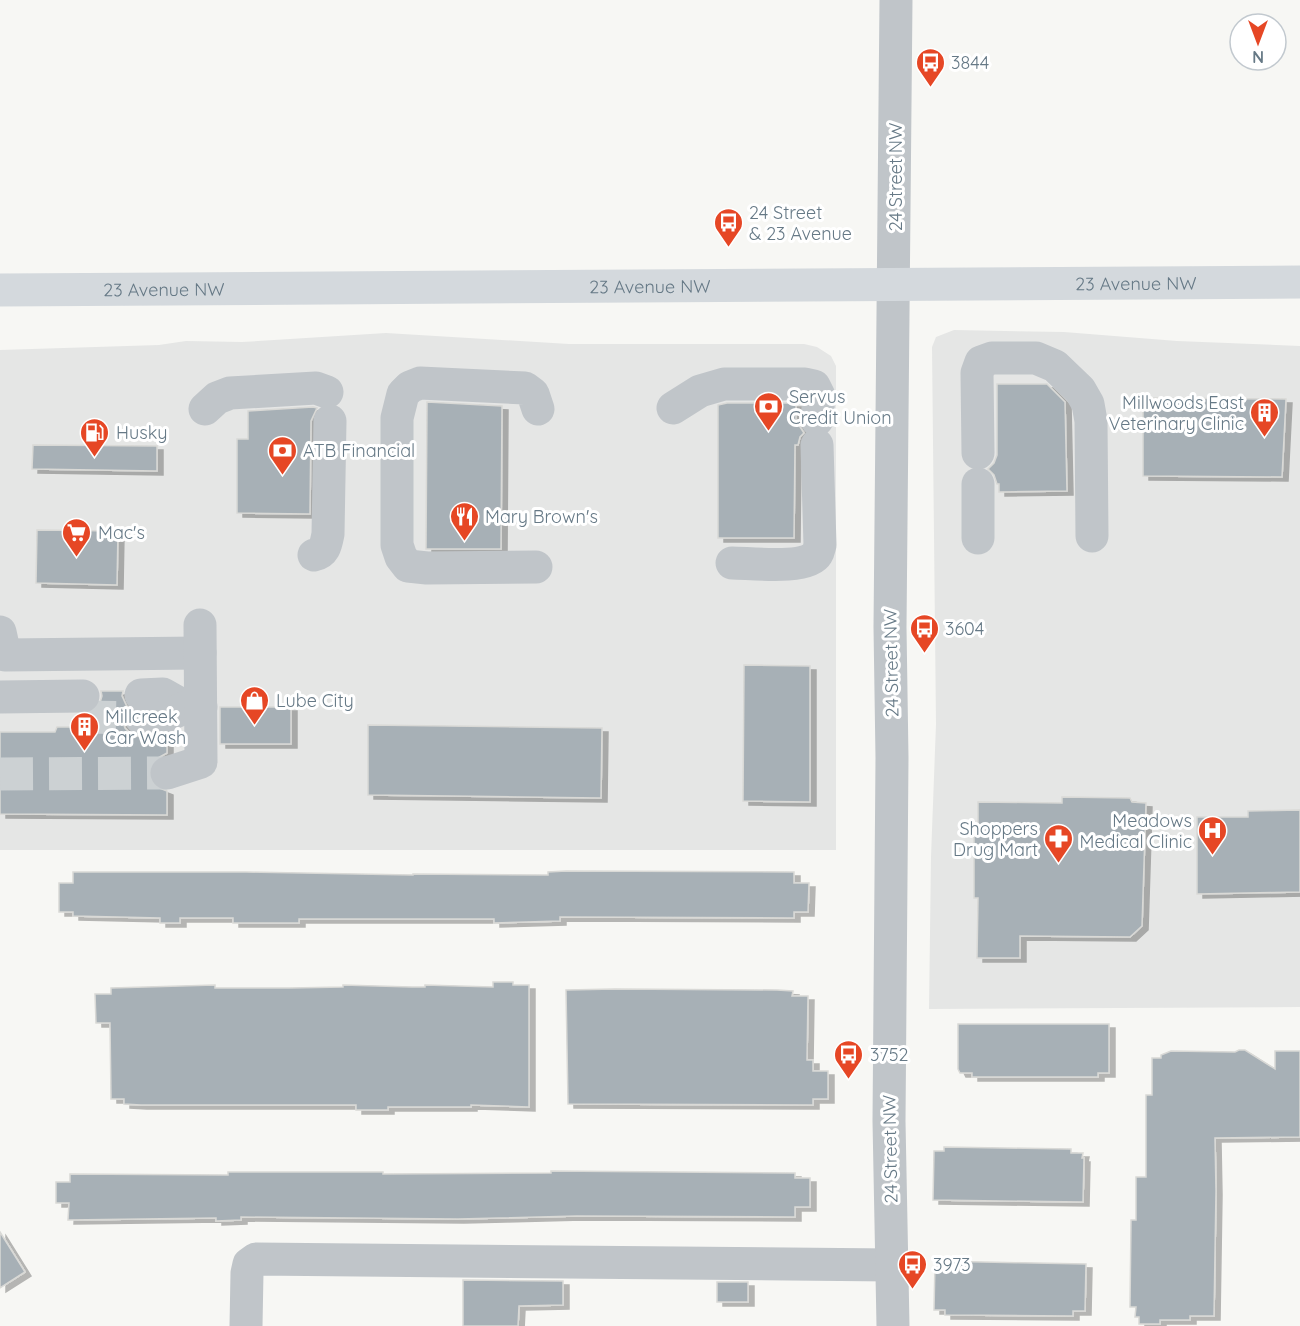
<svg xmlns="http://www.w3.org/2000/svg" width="1300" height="1326" font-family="Quicksand,sans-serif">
	<defs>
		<filter id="shadow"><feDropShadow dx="6" dy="4" stdDeviation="0" flood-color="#0004"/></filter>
	</defs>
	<rect width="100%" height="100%" fill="#f7f7f4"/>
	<g fill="#e5e6e5">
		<path d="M954 330 1064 332 1177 341 1300 346V1007L929 1009 931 857 936 724 932 347 936 337Z"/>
		<path d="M386 333 569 344H804L817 347 831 356 836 366V850H0V350L159 345 186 341 242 342Z"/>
	</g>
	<g fill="#a7b0b6" stroke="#d9d9d6" stroke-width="1.5" filter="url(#shadow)">
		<path d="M997 384H1047L1065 402 1067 491 999 492V484H997L994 475 988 469 994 463 997 455Z"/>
		<path d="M1143 398 1286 399 1282 477 1143 476Z"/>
		<path d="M427 402 502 406 501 549H426Z"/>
		<path d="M727 403H796V420H798L800 427 804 433 800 437 798 445H795L794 538H718V405Z"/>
		<path d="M313 407 317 408 311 421 310 514 237 513V439H248V411Z"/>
		<path d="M33 445 157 446V471L32 469Z"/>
		<path d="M37 530 118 531 117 585 36 583Z"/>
		<path d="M744 665 810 666V802L743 801Z"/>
		<path d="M101 691H123L122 696 127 707 122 719 125 728 131 734 141 737 167 736V753L154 760 149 770V778L154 786 167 791V815L0 814V732H55L57 727H83V715L92 712 99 706 102 696Z"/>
		<rect x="220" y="707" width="71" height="37"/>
		<path d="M368 725 602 728 601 798 368 795Z"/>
		<path d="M1062 797 1130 798 1132 802 1146 803 1142 926 1130 937 1020 936V958H977L978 898H974V829H978V802L1062 803Z"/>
		<path d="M1300 810V892L1197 894V817H1248V811Z"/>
		<path d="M566 871 794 872V883H809L808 912H794V918L560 917V921L494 923V919H299V923H233V918H180V923H160V918L73 916V912H59V883H73V872H246L413 875V874L548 875V872Z"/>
		<path d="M493 982H513V985H529V1107L471 1105V1107H388V1110H356V1105H141L124 1104V1099H111L110 1023H96L95 994H111V988L215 985V988H289L343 987V985L412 987H425V985L493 987Z"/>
		<path d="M615 989 777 990 793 991 792 996H808L807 1060H813V1071H828V1099H813V1105L568 1104 566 990Z"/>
		<path d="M958 1024H1109V1073H1098V1077H972V1073H960L958 1069Z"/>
		<path d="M1239 1050H1245L1275 1069V1051H1300V1137L1215 1138 1216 1191 1214 1316H1190V1320H1160V1324H1139V1317H1135L1136 1307H1130L1131 1220H1136V1177H1146V1095H1152V1058H1161V1055L1171 1051 1235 1052Z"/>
		<path d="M944 1147 1071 1149V1153H1083L1082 1158H1084L1083 1202 933 1200 934 1151H944Z"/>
		<path d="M551 1171 795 1173V1178H810V1207H795V1217L577 1216 458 1219 241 1217V1220L216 1221V1218L68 1220 69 1203H56V1182H70V1174L228 1175V1172H383V1174L551 1173Z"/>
		<path d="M0 1232 25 1272 0 1288Z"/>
		<path d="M935 1261 1086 1264 1085 1311H1073V1316L945 1315V1310H934Z"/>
		<path d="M463 1280 563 1281V1305L519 1306 518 1326H463Z"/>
		<rect x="717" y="1282" width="31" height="20"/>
	</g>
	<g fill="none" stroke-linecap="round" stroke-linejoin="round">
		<g stroke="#ccd1d3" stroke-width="33" stroke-dasharray="33 16" stroke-linecap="butt">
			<path d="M83 717 141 718"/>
			<path d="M0 774 167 773"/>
		</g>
		<g stroke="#c0c5c9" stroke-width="33">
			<path d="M673 408 700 391 724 384H805L814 386 819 396 817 420"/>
			<path d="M205 409 217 398 230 393 316 388 327 392"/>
			<path d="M978 453 977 373 981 362 992 358H1036L1055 366 1080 390 1088 404 1091 421 1092 536"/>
			<path d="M978 538V484"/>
			<path d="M314 555C325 553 326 544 328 534L330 421"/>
			<path d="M732 563C750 563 808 570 817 554 819 551 819 548 820 545L817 445"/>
			<path d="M536 567 427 568 408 566 401 557 397 545V418L403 394 410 387 420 383 525 388 533 394 538 409"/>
			<path d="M0 632 5 655 200 653"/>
			<path d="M141 695 163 694 186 707"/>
			<path d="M0 697 83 696"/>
			<path d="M141 718H162L186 707H201"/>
			<path d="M167 773 201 762 200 625"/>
			<path d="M246 1326 247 1273 249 1264 256 1259 892 1265"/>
			<path d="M893 1326 889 1121 892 758 890 627 896 0"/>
		</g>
		<path stroke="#d4d9dd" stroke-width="33" id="s1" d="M0 290 1300 282"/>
	</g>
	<defs>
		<symbol id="bus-pin" viewBox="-11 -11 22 30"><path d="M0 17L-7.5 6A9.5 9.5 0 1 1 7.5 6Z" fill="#e64725" stroke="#fff"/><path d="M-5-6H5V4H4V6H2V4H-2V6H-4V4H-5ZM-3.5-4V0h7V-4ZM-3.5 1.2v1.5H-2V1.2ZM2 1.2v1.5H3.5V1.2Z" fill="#fff"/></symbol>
		<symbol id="bank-pin" viewBox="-11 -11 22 30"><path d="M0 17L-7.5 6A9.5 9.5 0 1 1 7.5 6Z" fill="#e64725" stroke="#fff"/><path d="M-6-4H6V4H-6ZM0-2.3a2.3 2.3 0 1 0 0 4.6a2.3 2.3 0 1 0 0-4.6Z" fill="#fff"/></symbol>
		<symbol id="building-pin" viewBox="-11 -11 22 30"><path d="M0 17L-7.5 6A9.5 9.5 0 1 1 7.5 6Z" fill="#e64725" stroke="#fff"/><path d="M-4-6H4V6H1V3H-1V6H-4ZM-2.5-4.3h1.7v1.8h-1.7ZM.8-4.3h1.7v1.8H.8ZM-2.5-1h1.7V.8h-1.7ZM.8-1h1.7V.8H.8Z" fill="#fff"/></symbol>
		<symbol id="fuel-pin" viewBox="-11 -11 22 30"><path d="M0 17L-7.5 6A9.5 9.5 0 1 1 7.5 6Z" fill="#e64725" stroke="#fff"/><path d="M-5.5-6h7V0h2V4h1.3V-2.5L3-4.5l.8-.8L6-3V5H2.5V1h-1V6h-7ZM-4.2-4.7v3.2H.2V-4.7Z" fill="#fff"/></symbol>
		<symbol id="restaurant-pin" viewBox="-11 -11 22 30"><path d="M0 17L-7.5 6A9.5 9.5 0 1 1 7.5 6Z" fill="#e64725" stroke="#fff"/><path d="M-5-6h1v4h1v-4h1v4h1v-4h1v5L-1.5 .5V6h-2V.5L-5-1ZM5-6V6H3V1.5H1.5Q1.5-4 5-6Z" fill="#fff"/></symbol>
		<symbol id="supermarket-pin" viewBox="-11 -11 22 30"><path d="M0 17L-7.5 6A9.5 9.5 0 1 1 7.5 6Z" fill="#e64725" stroke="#fff"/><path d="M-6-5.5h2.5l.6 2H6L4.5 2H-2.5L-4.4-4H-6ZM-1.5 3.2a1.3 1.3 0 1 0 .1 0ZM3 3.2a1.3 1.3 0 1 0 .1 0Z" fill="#fff"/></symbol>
		<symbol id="shop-pin" viewBox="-11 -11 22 30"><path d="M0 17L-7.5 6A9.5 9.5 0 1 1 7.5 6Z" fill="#e64725" stroke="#fff"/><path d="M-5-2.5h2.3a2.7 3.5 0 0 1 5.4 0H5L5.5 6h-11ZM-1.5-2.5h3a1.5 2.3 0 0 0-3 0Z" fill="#fff"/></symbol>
		<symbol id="hospital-pin" viewBox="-11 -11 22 30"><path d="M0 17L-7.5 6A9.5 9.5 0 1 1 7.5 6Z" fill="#e64725" stroke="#fff"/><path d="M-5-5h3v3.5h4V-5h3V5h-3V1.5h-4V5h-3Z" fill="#fff"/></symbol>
		<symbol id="pharmacy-pin" viewBox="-11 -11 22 30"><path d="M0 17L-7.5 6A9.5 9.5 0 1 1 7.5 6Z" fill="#e64725" stroke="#fff"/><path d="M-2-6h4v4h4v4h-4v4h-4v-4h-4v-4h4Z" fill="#fff"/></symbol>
	</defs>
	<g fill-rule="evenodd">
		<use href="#bus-pin" x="914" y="46" width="33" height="45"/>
		<use href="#bus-pin" x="712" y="206" width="33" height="45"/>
		<use href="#bank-pin" x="752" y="390" width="33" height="45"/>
		<use href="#building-pin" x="1248" y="396" width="33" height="45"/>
		<use href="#fuel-pin" x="78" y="416" width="33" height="45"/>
		<use href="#bank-pin" x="266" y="434" width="33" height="45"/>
		<use href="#restaurant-pin" x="448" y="500" width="33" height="45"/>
		<use href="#supermarket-pin" x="60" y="516" width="33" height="45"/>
		<use href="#bus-pin" x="908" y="612" width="33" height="45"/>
		<use href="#shop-pin" x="238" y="684" width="33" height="45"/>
		<use href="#building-pin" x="68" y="710" width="33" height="45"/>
		<use href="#hospital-pin" x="1196" y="814" width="33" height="45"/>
		<use href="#pharmacy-pin" x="1042" y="822" width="33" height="45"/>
		<use href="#bus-pin" x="832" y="1038" width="33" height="45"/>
		<use href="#bus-pin" x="896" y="1248" width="33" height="45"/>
	</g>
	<g text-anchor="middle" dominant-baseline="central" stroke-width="6" stroke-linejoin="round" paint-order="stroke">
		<g font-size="18" fill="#667986" stroke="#fff" text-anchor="start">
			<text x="951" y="62">3844</text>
			<text x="749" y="212">24 Street<tspan x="749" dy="21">&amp; 23 Avenue</tspan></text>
			<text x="789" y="396">Servus<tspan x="789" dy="21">Credit Union</tspan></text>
			<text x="1244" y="402" text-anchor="end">Millwoods East<tspan x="1244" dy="21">Veterinary Clinic</tspan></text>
			<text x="116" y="432">Husky</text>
			<text x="303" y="450">ATB Financial</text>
			<text x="485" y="516">Mary Brown's</text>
			<text x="98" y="532">Mac's</text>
			<text x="945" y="628">3604</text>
			<text x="276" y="700">Lube City</text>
			<text x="105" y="716">Millcreek<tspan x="105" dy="21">Car Wash</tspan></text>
			<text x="1192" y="820" text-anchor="end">Meadows<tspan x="1192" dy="21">Medical Clinic</tspan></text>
			<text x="1038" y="828" text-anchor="end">Shoppers<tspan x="1038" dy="21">Drug Mart</tspan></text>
			<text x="870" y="1054">3752</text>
			<text x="933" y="1264">3973</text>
		</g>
		<g font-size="18" fill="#667986" stroke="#fff">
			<text transform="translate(895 177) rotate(-90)">24 Street NW</text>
			<text stroke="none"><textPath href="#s1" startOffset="1136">23 Avenue NW</textPath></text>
			<text stroke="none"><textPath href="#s1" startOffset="650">23 Avenue NW</textPath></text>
			<text stroke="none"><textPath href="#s1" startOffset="164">23 Avenue NW</textPath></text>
			<text transform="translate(891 663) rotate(-91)">24 Street NW</text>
			<text transform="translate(890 1149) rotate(-91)">24 Street NW</text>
		</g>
	</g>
	<g transform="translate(1258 42) rotate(180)"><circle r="28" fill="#ffffff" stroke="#c2c9cf" stroke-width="1.5"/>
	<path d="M0-4.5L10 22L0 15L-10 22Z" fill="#e64725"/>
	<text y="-9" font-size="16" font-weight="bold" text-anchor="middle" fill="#667986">N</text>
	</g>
</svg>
